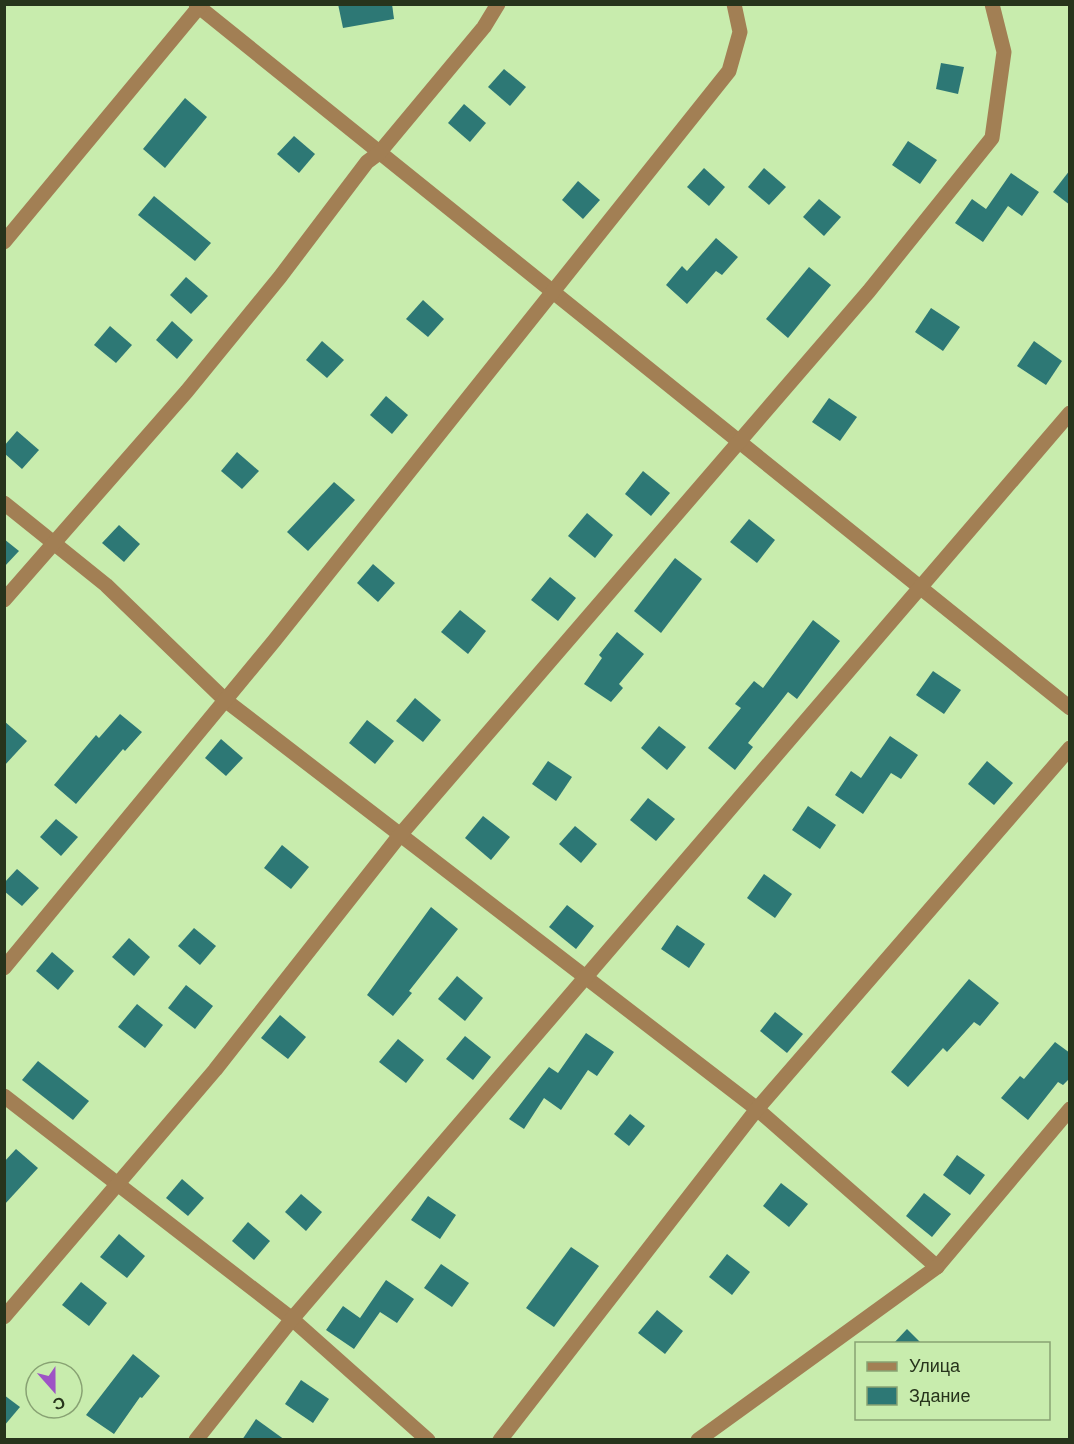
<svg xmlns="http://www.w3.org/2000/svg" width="1074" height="1444" font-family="Barlow,sans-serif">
	<rect width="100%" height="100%" fill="#c8ecad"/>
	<g fill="#2d7875">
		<path d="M338 4H392L394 19 343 28Z"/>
		<path d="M941 63 964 67 958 94 936 89Z"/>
		<path d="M504 69 526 87 510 106 488 87Z"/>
		<path d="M185 98 207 117 165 168 143 149Z"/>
		<path d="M464 104 486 123 470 142 448 123Z"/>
		<path d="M294 136 315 154 299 173 277 154Z"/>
		<path d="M908 141 937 160 920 184 892 165Z"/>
		<path d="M704 168 725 187 709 206 687 187Z"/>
		<path d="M764 168 786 187 769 205 748 187Z"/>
		<path d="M1070 170V205L1053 192Z"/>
		<path d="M1011 173 1039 192 1022 216 1008 206 983 242 955 223 972 199 986 209Z"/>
		<path d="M578 181 600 200 583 219 562 200Z"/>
		<path d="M154 196 211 243 195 261 138 215Z"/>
		<path d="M819 199 841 217 824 236 803 217Z"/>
		<path d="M716 238 738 257 722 275 716 271 687 304 666 285 682 266 687 271Z"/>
		<path d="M809 267 831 285 788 338 766 319Z"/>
		<path d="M186 277 208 296 191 314 170 295Z"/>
		<path d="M423 300 444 319 428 337 406 319Z"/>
		<path d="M931 308 960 327 943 351 915 332Z"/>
		<path d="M172 321 193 340 177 359 156 340Z"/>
		<path d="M110 326 132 345 116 363 94 345Z"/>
		<path d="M322 341 344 360 327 378 306 360Z"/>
		<path d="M1034 341 1062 361 1046 385 1017 366Z"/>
		<path d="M386 396 408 415 392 434 370 415Z"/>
		<path d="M829 398 857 417 840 441 812 422Z"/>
		<path d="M17 431 39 450 22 469 4 453V446Z"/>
		<path d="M237 452 259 471 242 489 221 471Z"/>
		<path d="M643 471 670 493 651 516 625 494Z"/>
		<path d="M334 482 355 500 308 551 287 532Z"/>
		<path d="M587 513 613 535 595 558 568 536Z"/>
		<path d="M749 519 775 540 757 563 730 542Z"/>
		<path d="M119 525 140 544 124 562 102 543Z"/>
		<path d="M4 539 19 551 4 567Z"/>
		<path d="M675 558 702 579 661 633 634 611Z"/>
		<path d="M373 564 395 583 378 602 357 583Z"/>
		<path d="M550 577 576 598 558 621 531 600Z"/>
		<path d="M460 610 486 631 468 654 441 632Z"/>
		<path d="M813 620 840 641 797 699 788 692 748 743 753 747 735 770 708 748 741 708 735 704 754 681 763 688Z"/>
		<path d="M617 632 644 654 619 684 623 688 611 702 584 684 602 658 599 655Z"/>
		<path d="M933 671 961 690 944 714 916 695Z"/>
		<path d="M415 698 441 720 423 742 396 721Z"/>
		<path d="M120 714 142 732 125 751 123 749 76 804 54 785 96 735 99 738Z"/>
		<path d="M367 720 394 741 375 764 349 743Z"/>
		<path d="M4 721 27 741 4 766Z"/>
		<path d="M659 726 686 747 667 770 641 748Z"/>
		<path d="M890 736 918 755 901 779 891 773 863 814 835 795 851 771 861 778Z"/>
		<path d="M221 739 243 758 226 776 205 758Z"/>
		<path d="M548 761 572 777 556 801 532 784Z"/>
		<path d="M987 761 1013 783 994 805 968 784Z"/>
		<path d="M648 798 675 819 656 841 630 820Z"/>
		<path d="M808 806 836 825 820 849 792 830Z"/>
		<path d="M483 816 510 837 491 860 465 838Z"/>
		<path d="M56 819 78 837 61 856 40 837Z"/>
		<path d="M575 826 597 844 581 863 559 844Z"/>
		<path d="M282 845 309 867 291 889 264 868Z"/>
		<path d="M17 869 39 888 22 906 4 891V883Z"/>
		<path d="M764 874 792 894 775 918 747 898Z"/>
		<path d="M567 905 594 926 576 949 549 927Z"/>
		<path d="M431 907 458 929 409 991 412 993 393 1016 367 995Z"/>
		<path d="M677 925 705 944 689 968 661 949Z"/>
		<path d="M194 928 216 946 200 965 178 946Z"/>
		<path d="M129 938 150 957 134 976 112 957Z"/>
		<path d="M52 952 74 971 58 990 36 971Z"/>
		<path d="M457 976 483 998 465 1021 438 999Z"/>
		<path d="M969 979 999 1003 980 1026 974 1022 947 1052 943 1048 908 1087 891 1072Z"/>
		<path d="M186 985 213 1006 195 1029 168 1008Z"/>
		<path d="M137 1004 163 1025 145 1048 118 1027Z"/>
		<path d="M775 1012 803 1034 787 1053 760 1031Z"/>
		<path d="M280 1015 306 1037 288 1059 261 1038Z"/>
		<path d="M586 1033 614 1052 597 1076 588 1070 561 1110 544 1098 524 1129 509 1119 549 1067 558 1073Z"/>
		<path d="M465 1036 491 1057 473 1080 446 1059Z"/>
		<path d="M398 1039 424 1060 406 1083 379 1062Z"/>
		<path d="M1055 1042 1070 1053V1078L1063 1085 1058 1082 1028 1120 1001 1098 1020 1076 1024 1079Z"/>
		<path d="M38 1061 89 1101 73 1120 22 1080Z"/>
		<path d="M630 1114 645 1126 629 1146 614 1134Z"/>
		<path d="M16 1149 38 1168 4 1205V1162Z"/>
		<path d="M957 1155 985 1175 970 1195 943 1175Z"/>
		<path d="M182 1179 204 1198 188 1216 166 1198Z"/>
		<path d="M781 1183 808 1204 789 1227 763 1206Z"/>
		<path d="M924 1193 951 1214 932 1237 906 1216Z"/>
		<path d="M301 1194 322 1212 306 1231 285 1212Z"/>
		<path d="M428 1196 456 1215 440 1239 411 1220Z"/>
		<path d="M248 1222 270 1241 254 1260 232 1241Z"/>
		<path d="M119 1234 145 1256 127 1278 100 1257Z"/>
		<path d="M571 1247 599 1266 554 1327 526 1308Z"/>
		<path d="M727 1254 750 1272 732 1295 709 1277Z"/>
		<path d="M441 1264 469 1283 452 1307 424 1288Z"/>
		<path d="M386 1280 414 1299 397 1323 380 1312 354 1349 326 1330 343 1306 360 1318Z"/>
		<path d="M81 1282 107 1303 89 1326 62 1305Z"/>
		<path d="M657 1310 683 1331 665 1354 638 1333Z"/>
		<path d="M907 1329 922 1344H893Z"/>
		<path d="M133 1354 160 1376 142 1398 140 1397 114 1434 86 1415Z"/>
		<path d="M301 1380 329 1399 313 1423 285 1404Z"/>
		<path d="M4 1395 20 1407 4 1426Z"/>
		<path d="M256 1419 285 1440H242Z"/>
	</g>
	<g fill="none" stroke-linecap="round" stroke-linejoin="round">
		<g stroke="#a27f54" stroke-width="15">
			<path d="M201 4 199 7 1070 708"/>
			<path d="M4 242 199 7 196 4"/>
			<path d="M4 503 106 585 225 700 757 1109 937 1267"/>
			<path d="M4 600 187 391 280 277 367 162 379 153 484 27 498 4"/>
			<path d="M4 968 274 641 729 71 740 32 734 4"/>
			<path d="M4 1096 292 1319 428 1440"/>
			<path d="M4 1317 215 1070 400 835 869 291 992 138 1004 52 992 4"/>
			<path d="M196 1440 292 1319 1070 413"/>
			<path d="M500 1440 757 1109 1070 748"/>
			<path d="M698 1440 937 1267 1070 1109"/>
		</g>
	</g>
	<rect width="1074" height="1444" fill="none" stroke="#27341c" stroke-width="12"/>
	<rect x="855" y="1342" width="195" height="78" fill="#c8ecad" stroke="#88a273" stroke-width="1.5"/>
	<rect x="867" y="1362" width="30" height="9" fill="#a27f54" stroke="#88a273" stroke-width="1.5"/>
	<text x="909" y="1372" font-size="18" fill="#27341c">Улица</text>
	<rect x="867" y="1387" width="30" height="18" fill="#2d7875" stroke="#88a273" stroke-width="1.5"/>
	<text x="909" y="1402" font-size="18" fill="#27341c">Здание</text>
	<g transform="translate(54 1390) rotate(159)"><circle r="28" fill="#c8ecad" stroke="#88a273" stroke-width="1.5"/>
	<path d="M0-4.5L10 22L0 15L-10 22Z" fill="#9e53c5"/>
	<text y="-9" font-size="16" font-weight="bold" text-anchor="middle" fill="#27341c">С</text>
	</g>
</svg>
